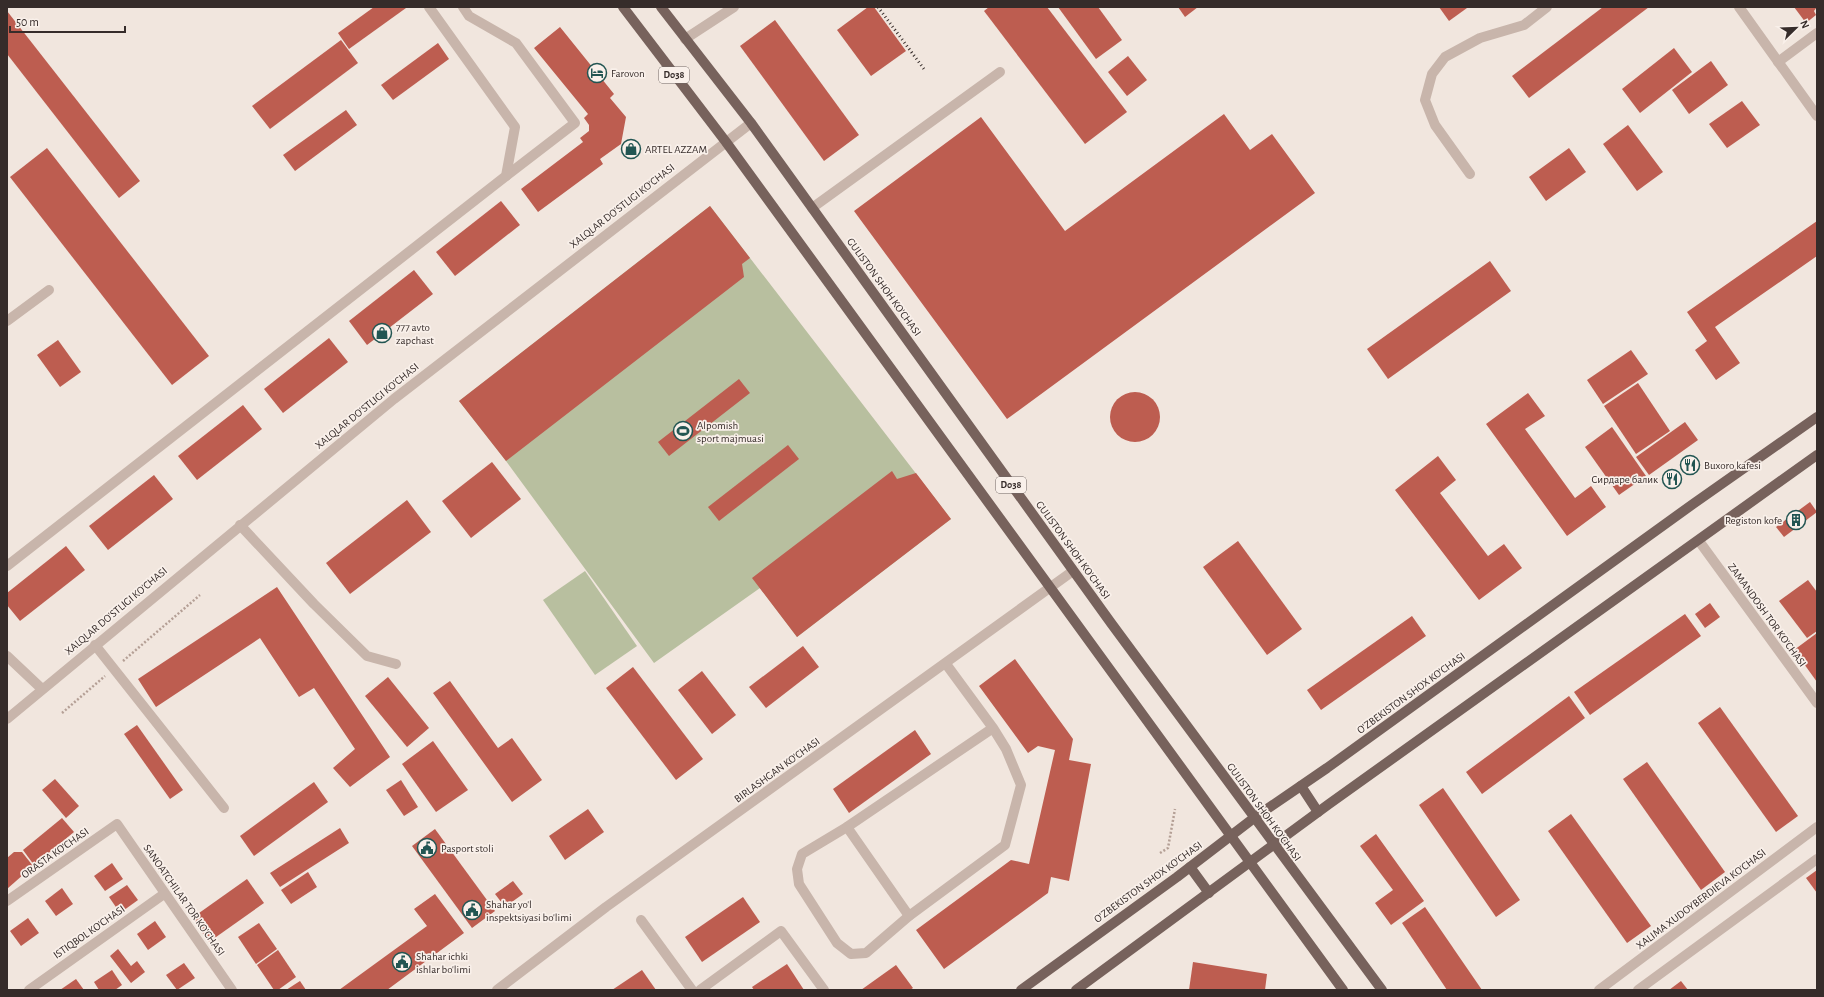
<svg xmlns="http://www.w3.org/2000/svg" width="1824" height="997" font-family="'Alegreya Sans',sans-serif">
	<rect width="100%" height="100%" fill="#f1e6de"/>
	<g fill="#b8bf9f">
		<path d="M710 206 951 519 797 637 760 588 654 663 506 461 459 401Z"/>
		<path d="M585 571 637 646 595 675 543 600Z"/>
	</g>
	<g fill="#bd5d50">
		<path d="M374 7 406 8 349 49 338 33Z"/>
		<path d="M868 7H874L906 51 871 76 837 30Z"/>
		<path d="M989 7H1047L1127 112 1085 144 984 11Z"/>
		<path d="M1058 7H1098L1122 40 1096 59Z"/>
		<path d="M1178 7H1198L1185 17Z"/>
		<path d="M1439 7H1466L1467 8 1449 21Z"/>
		<path d="M1603 7H1649L1529 98 1512 76Z"/>
		<path d="M1794 7H1817L1814 11 1816 15 1806 23Z"/>
		<path d="M7 11 140 181 119 198 7 54Z"/>
		<path d="M775 20 859 135 824 161 740 46Z"/>
		<path d="M560 27 614 94 610 98 626 117 621 144 600 159 603 164 538 212 521 189 583 142 580 138 589 131V125L584 118 588 114 534 48Z"/>
		<path d="M341 40 358 63 270 129 252 106Z"/>
		<path d="M438 43 449 59 393 100 381 85Z"/>
		<path d="M1674 48 1692 72 1640 113 1622 89Z"/>
		<path d="M1128 56 1147 80 1127 96 1108 72Z"/>
		<path d="M1711 61 1728 85 1689 114 1672 90Z"/>
		<path d="M1742 101 1760 125 1727 148 1709 124Z"/>
		<path d="M346 110 357 125 295 171 283 155Z"/>
		<path d="M1224 114 1250 150 1272 134 1315 193 1007 419 854 211 981 117 1065 231Z"/>
		<path d="M1628 125 1663 172 1637 191 1603 144Z"/>
		<path d="M47 148 209 356 172 385 10 177Z"/>
		<path d="M1569 148 1586 172 1546 201 1529 177Z"/>
		<path d="M501 201 520 225 455 276 436 252Z"/>
		<path d="M710 206 750 258 742 264 744 277 506 461 459 401Z"/>
		<path d="M1817 221V256L1715 327 1740 363 1716 380 1695 350 1707 341 1687 312Z"/>
		<path d="M1490 261 1511 291 1388 379 1367 349Z"/>
		<path d="M414 270 433 294 367 345 349 321Z"/>
		<path d="M329 338 348 362 283 413 264 389Z"/>
		<path d="M58 340 81 372 60 387 37 355Z"/>
		<path d="M1631 350 1648 374 1603 404 1587 380Z"/>
		<path d="M739 379 750 393 669 456 658 442Z"/>
		<path d="M1638 383 1670 431 1636 454 1604 406Z"/>
		<circle cx="1135" cy="417" r="25"/>
		<path d="M1528 393 1545 416 1525 429 1575 498 1591 486 1606 507 1567 536 1486 424Z"/>
		<path d="M243 405 262 429 197 480 178 456Z"/>
		<path d="M1685 422 1698 440 1649 475 1636 457Z"/>
		<path d="M1612 427 1646 476 1619 495 1585 447Z"/>
		<path d="M788 445 799 459 719 521 708 507Z"/>
		<path d="M1438 456 1456 480 1440 493 1488 556 1504 544 1522 568 1479 600 1395 490Z"/>
		<path d="M492 462 521 499 471 538 442 501Z"/>
		<path d="M892 471 897 479 916 473 951 519 797 637 752 578Z"/>
		<path d="M154 475 173 499 108 550 89 526Z"/>
		<path d="M407 500 431 532 350 594 326 563Z"/>
		<path d="M1810 502 1817 512 1784 537 1776 527Z"/>
		<path d="M1238 541 1302 629 1267 655 1203 567Z"/>
		<path d="M66 546 85 570 20 621 7 605V593Z"/>
		<path d="M1808 580 1817 592V631L1807 638 1779 601Z"/>
		<path d="M277 587 390 757 350 787 333 768 355 749 314 688 299 697 260 638 156 707 138 679Z"/>
		<path d="M1710 603 1720 617 1705 628 1695 614Z"/>
		<path d="M1685 614 1701 636 1590 715 1574 692Z"/>
		<path d="M1412 616 1426 636 1321 710 1307 690Z"/>
		<path d="M1817 633V682L1794 650Z"/>
		<path d="M803 646 819 667 766 708 749 687Z"/>
		<path d="M1015 659 1073 739 1069 760 1091 764 1069 881 1051 877 1048 893 944 969 916 930 1011 860 1029 864 1055 750 1038 746 1028 753 979 686Z"/>
		<path d="M633 667 703 759 676 780 606 688Z"/>
		<path d="M702 671 736 715 712 734 678 690Z"/>
		<path d="M388 677 429 728 407 747 365 696Z"/>
		<path d="M450 681 498 748 512 738 542 780 512 802 433 693Z"/>
		<path d="M1569 696 1585 718 1482 794 1466 772Z"/>
		<path d="M1720 707 1798 816 1776 832 1698 723Z"/>
		<path d="M137 725 183 790 170 799 124 734Z"/>
		<path d="M915 730 931 754 849 813 833 789Z"/>
		<path d="M433 741 468 790 436 812 402 764Z"/>
		<path d="M1647 762 1725 872 1701 890 1623 779Z"/>
		<path d="M55 779 79 806 66 818 42 790Z"/>
		<path d="M401 780 418 807 404 816 386 790Z"/>
		<path d="M314 782 328 802 254 856 240 836Z"/>
		<path d="M1443 788 1520 900 1496 917 1419 805Z"/>
		<path d="M588 809 604 832 565 860 549 836Z"/>
		<path d="M1571 814 1651 926 1627 943 1548 831Z"/>
		<path d="M62 818 74 832 34 865 23 850Z"/>
		<path d="M340 828 349 843 280 887 270 873Z"/>
		<path d="M435 829 495 911 472 928 412 846Z"/>
		<path d="M1376 834 1424 901 1391 925 1375 903 1393 890 1360 846Z"/>
		<path d="M14 852H22L33 866 7 889V858Z"/>
		<path d="M112 863 123 879 105 891 94 876Z"/>
		<path d="M1817 870V893L1806 878Z"/>
		<path d="M308 872 317 887 291 904 281 890Z"/>
		<path d="M247 879 264 903 209 942 192 918Z"/>
		<path d="M513 881 523 894 505 907 495 894Z"/>
		<path d="M127 885 138 900 120 913 109 897Z"/>
		<path d="M62 888 73 904 56 916 45 901Z"/>
		<path d="M435 894 464 933 387 990H339L427 926 414 909Z"/>
		<path d="M743 897 760 922 702 962 685 937Z"/>
		<path d="M1425 907 1482 990H1447L1402 923Z"/>
		<path d="M28 918 39 933 21 946 10 931Z"/>
		<path d="M155 921 166 937 148 950 137 934Z"/>
		<path d="M259 923 277 949 256 964 238 937Z"/>
		<path d="M118 949 131 966 137 961 145 972 131 983 110 956Z"/>
		<path d="M278 950 296 977 278 990H274L257 965Z"/>
		<path d="M1193 962 1267 974 1265 990H1189Z"/>
		<path d="M184 963 195 978 177 990 166 975Z"/>
		<path d="M787 964 804 990H754L752 987Z"/>
		<path d="M896 965 913 988 910 990H861Z"/>
		<path d="M112 970 122 985 115 990H99L94 982Z"/>
		<path d="M642 970 656 990H612Z"/>
		<path d="M76 979 84 990H60Z"/>
		<path d="M300 981 306 990H286Z"/>
		<path d="M1681 981 1688 990H1669Z"/>
	</g>
	<g fill="none" stroke-linecap="round" stroke-linejoin="round">
		<g stroke="#b49f95" stroke-width="2.5" stroke-dasharray="2 2" stroke-linecap="butt">
			<path d="M123 661 200 595"/>
			<path d="M62 713 105 676"/>
			<path d="M1160 853 1168 848 1175 809"/>
		</g>
		<g stroke="#c8b5ab" stroke-width="10">
			<path d="M463 7 469 16 516 43 575 123 506 176"/>
			<path d="M1739 7 1817 116"/>
			<path d="M685 39 734 7"/>
			<path d="M1778 62 1817 33"/>
			<path d="M1470 174 1435 125 1425 100 1432 74 1445 57 1480 38 1524 25 1547 7"/>
			<path d="M812 208 1000 72"/>
			<path d="M7 321 49 290"/>
			<path d="M240 525 314 604 367 656 396 664"/>
			<path d="M1699 541 1817 703"/>
			<path d="M7 566 506 176 515 127 429 7"/>
			<path d="M95 645 224 808"/>
			<path d="M7 656 42 689"/>
			<path d="M946 664 993 728 1006 749 1021 785 1005 845 909 916 866 953 851 954 837 943 799 884 797 869 802 854 847 827 993 728"/>
			<path d="M7 719 394 399 751 123"/>
			<path d="M847 827 909 916"/>
			<path d="M7 901 117 824 232 990"/>
			<path d="M641 920 692 990"/>
			<path d="M29 990 164 894"/>
			<path d="M497 990 606 907 1073 571"/>
			<path d="M700 990 781 931 824 990"/>
			<path d="M1599 990 1817 827"/>
			<path d="M1638 990 1817 859"/>
		</g>
		<g stroke="#77625c" stroke-width="10">
			<path d="M623 7 726 142 1343 990"/>
			<path d="M661 7 751 123 1111 623 1382 990"/>
			<path d="M1301 786 1318 812"/>
			<path d="M1190 867 1209 893"/>
			<path d="M1021 990 1177 877 1254 818 1327 768 1693 504 1817 417"/>
			<path d="M1076 990 1329 804 1817 455"/>
		</g>
		<path stroke="#362c2a" stroke-width="3" stroke-dasharray="1 3" stroke-linecap="butt" d="M878 7 924 69"/>
	</g>
	<defs>
		<symbol id="hotel-ring" viewBox="-11 -11 22 22"><circle r="9.5" fill="#f9f0ea" stroke="#225552" stroke-width="1.5"/><path d="M-6-4.5h1.5V1H6V5H4.5V3h-9V5H-6ZM-4 0a1.8 1.8 0 1 1 3.6 0ZM.5 0V-2.5h3Q6-2.5 6 0Z" fill="#225552"/></symbol>
		<symbol id="shop-ring" viewBox="-11 -11 22 22"><circle r="9.5" fill="#f9f0ea" stroke="#225552" stroke-width="1.5"/><path d="M-5-2.5h2.3a2.7 3.5 0 0 1 5.4 0H5L5.5 6h-11ZM-1.5-2.5h3a1.5 2.3 0 0 0-3 0Z" fill="#225552"/></symbol>
		<symbol id="stadium-ring" viewBox="-11 -11 22 22"><circle r="9.5" fill="#f9f0ea" stroke="#225552" stroke-width="1.5"/><path d="M0-5a6.5 5 0 1 0 0 10a6.5 5 0 1 0 0-10ZM-3.5-1.8h7v3.6h-7Z" fill="#225552"/></symbol>
		<symbol id="restaurant-ring" viewBox="-11 -11 22 22"><circle r="9.5" fill="#f9f0ea" stroke="#225552" stroke-width="1.5"/><path d="M-5-6h1v4h1v-4h1v4h1v-4h1v5L-1.5 .5V6h-2V.5L-5-1ZM5-6V6H3V1.5H1.5Q1.5-4 5-6Z" fill="#225552"/></symbol>
		<symbol id="building-ring" viewBox="-11 -11 22 22"><circle r="9.5" fill="#f9f0ea" stroke="#225552" stroke-width="1.5"/><path d="M-4-6H4V6H1V3H-1V6H-4ZM-2.5-4.3h1.7v1.8h-1.7ZM.8-4.3h1.7v1.8H.8ZM-2.5-1h1.7V.8h-1.7ZM.8-1h1.7V.8H.8Z" fill="#225552"/></symbol>
		<symbol id="civic-ring" viewBox="-11 -11 22 22"><circle r="9.5" fill="#f9f0ea" stroke="#225552" stroke-width="1.5"/><path d="M-.6-6.5H3V-4.5H.6V-3L4-1V1h2V6H-6V1h2V-1L-.6-3ZM-1.2 2.5V6h2.4V2.5Z" fill="#225552"/></symbol>
	</defs>
	<g fill-rule="evenodd">
		<use href="#hotel-ring" x="586" y="62" width="22" height="22"/>
		<use href="#shop-ring" x="620" y="138" width="22" height="22"/>
		<use href="#shop-ring" x="371" y="322" width="22" height="22"/>
		<use href="#stadium-ring" x="672" y="420" width="22" height="22"/>
		<use href="#restaurant-ring" x="1679" y="454" width="22" height="22"/>
		<use href="#restaurant-ring" x="1661" y="468" width="22" height="22"/>
		<use href="#building-ring" x="1785" y="509" width="22" height="22"/>
		<use href="#civic-ring" x="416" y="837" width="22" height="22"/>
		<use href="#civic-ring" x="461" y="899" width="22" height="22"/>
		<use href="#civic-ring" x="391" y="951" width="22" height="22"/>
	</g>
	<g text-anchor="middle" dominant-baseline="central" stroke-width="3.5" stroke-linejoin="round" paint-order="stroke">
		<g fill="#f9f0ea" stroke="#706764" stroke-width="1">
			<rect x="659" y="67" width="30" height="16" rx="3"/>
			<rect x="996" y="477" width="30" height="16" rx="3"/>
		</g>
		<g font-size="10" font-weight="bold" fill="#362c2a">
			<text x="674" y="75">D038</text>
			<text x="1011" y="485">D038</text>
		</g>
		<g font-size="11" fill="#362c2a" stroke="#f9f0ea" text-anchor="start">
			<text x="611" y="73">Farovon</text>
			<text x="645" y="149">ARTEL AZZAM</text>
			<text x="396" y="327">777 avto<tspan x="396" dy="13">zapchast</tspan></text>
			<text x="697" y="425">Alpomish<tspan x="697" dy="13">sport majmuasi</tspan></text>
			<text x="1704" y="465">Buxoro kafesi</text>
			<text x="1658" y="479" text-anchor="end">Сирдаре балик</text>
			<text x="1782" y="520" text-anchor="end">Registon kofe</text>
			<text x="441" y="848">Pasport stoli</text>
			<text x="486" y="904">Shahar yo'l<tspan x="486" dy="13">inspektsiyasi bo'limi</tspan></text>
			<text x="416" y="956">Shahar ichki<tspan x="416" dy="13">ishlar bo'limi</tspan></text>
		</g>
		<g font-size="11" fill="#362c2a" stroke="#f9f0ea">
			<text transform="translate(622 206) rotate(-38)">XALQLAR DO'STLIGI KO'CHASI</text>
			<text transform="translate(884 287) rotate(54)">GULISTON SHOH KO'CHASI</text>
			<text transform="translate(367 406) rotate(-39)">XALQLAR DO'STLIGI KO'CHASI</text>
			<text transform="translate(1073 550) rotate(54)">GULISTON SHOH KO'CHASI</text>
			<text transform="translate(116 611) rotate(-40)">XALQLAR DO'STLIGI KO'CHASI</text>
			<text transform="translate(1767 615) rotate(54)">ZAMANDOSH TOR KO'CHASI</text>
			<text transform="translate(1411 693) rotate(-36)">O'ZBEKISTON SHOX KO'CHASI</text>
			<text transform="translate(777 770) rotate(-36)">BIRLASHGAN KO'CHASI</text>
			<text transform="translate(1264 812) rotate(54)">GULISTON SHOH KO'CHASI</text>
			<text transform="translate(55 853) rotate(-35)">ORASTA KO'CHASI</text>
			<text transform="translate(1148 882) rotate(-36)">O'ZBEKISTON SHOX KO'CHASI</text>
			<text transform="translate(1701 899) rotate(-37)">XALIMA XUDOYBERDIEVA KO'CHASI</text>
			<text transform="translate(184 900) rotate(55)">SANOATCHILAR TOR KO'CHASI</text>
			<text transform="translate(89 932) rotate(-35)">ISTIQBOL KO'CHASI</text>
		</g>
	</g>
	<rect width="1824" height="997" fill="none" stroke="#362c2a" stroke-width="16"/>
	<g transform="translate(1796 28) rotate(67)" stroke="#f9f0ea" stroke-width="3" paint-order="stroke">
	<path d="M0-3L7 15L0 10L-7 15Z" fill="#362c2a"/>
	<text y="-6" font-size="11" font-weight="bold" text-anchor="middle" fill="#362c2a">N</text>
	</g>
	<path d="M10 26v6h115v-6" fill="none" stroke="#362c2a" stroke-width="2"/>
	<text x="16" y="26" font-size="12" fill="#362c2a" stroke="#f9f0ea" stroke-width="3" paint-order="stroke">50 m</text>
</svg>
